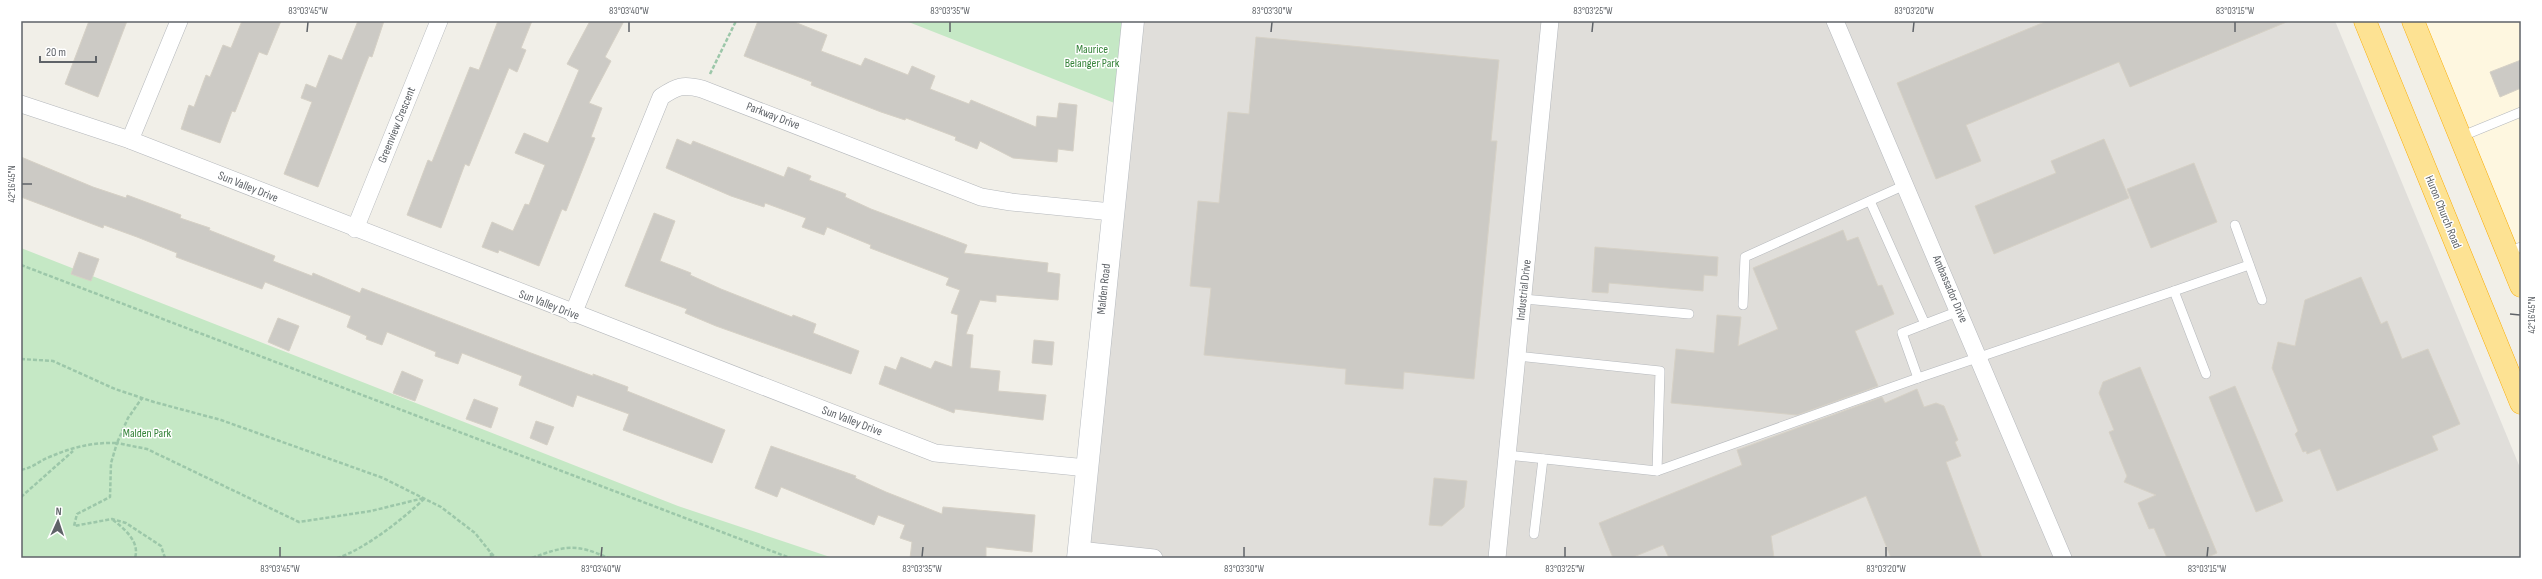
<svg xmlns="http://www.w3.org/2000/svg" width="2542" height="579" font-family="'Sofia Sans Condensed',sans-serif">
	<rect width="100%" height="100%" fill="#f1efe8"/>
	<path fill="#fef7e0" d="M2429 21H2521V262L2422 24Z"/>
	<path fill="#e0deda" d="M1133 21H2335L2521 470V558H1078Z"/>
	<g fill="#c5e8c5">
		<path d="M906 21H1133L1122 106Z"/>
		<path d="M21 248 678 506 833 558H21Z"/>
	</g>
	<g fill="#cccac5" stroke="#d6d1c6">
		<path d="M89 21H127L98 97 65 84Z"/>
		<path d="M242 21H281L267 55 259 52 235 112 232 111 220 143 181 129 189 105 194 107 206 75 210 77 223 45 231 48Z"/>
		<path d="M358 21H384L372 57 369 56 318 187 284 174 312 102 301 98 306 84 316 88 329 55 342 60Z"/>
		<path d="M498 21H532L521 48 526 50 517 72 509 68 469 166 465 164 441 228 407 215 428 160 432 162 470 67 479 70Z"/>
		<path d="M590 21H624L605 57 611 61 589 103 602 108 591 137 595 138 566 211 562 209 539 266 499 250 498 253 482 247 492 222 513 231 525 204 529 205 545 165 515 153 524 133 548 143 579 70 567 64Z"/>
		<path d="M758 21H792L827 35 821 51 861 66 865 58 908 75 912 66 935 76 930 89 969 104 971 100 1036 127 1037 116 1057 118 1059 103 1077 105 1073 151 1058 149 1057 162 1013 158 980 141 977 149 955 140 956 137 906 118 905 120 881 112 811 85 812 82 744 56Z"/>
		<path d="M2047 21H2289L2130 87 2119 62 1966 125 1981 161 1936 179 1897 83Z"/>
		<path d="M1256 37 1499 60 1491 141H1497L1474 379 1404 372 1403 389 1345 384 1346 369 1204 355 1211 288 1190 286 1198 201 1219 203 1228 112 1249 114Z"/>
		<path d="M2521 60V88L2500 97 2490 72Z"/>
		<path d="M677 139 691 145 693 141 784 177 788 167 811 176 809 180 846 194 845 197 871 209 967 245 964 253 1048 263 1047 272 1060 274 1058 300 996 295V302L980 300 966 334 973 335 970 368 1000 371 998 391 1046 395 1043 420 955 409 954 413 879 384 885 366 896 370 901 357 931 369 935 361 952 367 958 315 951 313 960 290 946 285 949 278 870 248 871 245 827 227 824 235 802 227 806 218 765 203 764 207 731 196 666 168Z"/>
		<path d="M2104 139 2129 198 1994 254 1975 206 2056 173 2051 161Z"/>
		<path d="M21 157 93 187 126 198 127 195 181 215 180 218 210 228 209 230 275 256 273 261 312 276 313 273 360 293 362 288 531 353 593 376V374L628 387 627 391 725 430 712 463 623 430 629 414 577 395 573 407 519 385 522 376 462 353 458 364 435 356 436 352 387 332 382 345 366 339 367 336 347 327 351 316 265 282 262 289 176 257 177 253 137 237 104 225 103 228 21 197Z"/>
		<path d="M2194 163 2217 222 2151 248 2127 189Z"/>
		<path d="M654 213 675 221 660 261 691 273 690 275 721 289 792 317 793 315 816 324 813 333 859 351 851 374 716 326 685 313 687 309 625 286Z"/>
		<path d="M1843 230 1847 241 1858 237 1878 286 1882 285 1894 314 1855 331 1878 386 1797 415 1671 403 1676 349 1714 353 1717 315 1741 317 1738 346 1778 329 1753 268Z"/>
		<path d="M1595 247 1718 257 1717 276 1704 275 1703 291 1609 283 1608 293 1592 292Z"/>
		<path d="M79 252 99 259 91 281 71 274Z"/>
		<path d="M2361 277 2381 324 2387 321 2402 359 2428 349 2460 424 2432 436 2438 450 2337 491 2320 449 2307 454 2306 451 2303 452 2295 434 2298 431 2272 368 2278 342 2295 346 2305 300Z"/>
		<path d="M278 318 299 326 289 351 268 342Z"/>
		<path d="M1034 340 1054 342 1052 365 1032 363Z"/>
		<path d="M2140 367 2217 553 2206 558H2167L2154 528 2149 529 2138 503 2156 495 2124 482 2127 476 2109 432 2114 430 2099 393 2103 382Z"/>
		<path d="M402 371 423 380 415 401 393 393Z"/>
		<path d="M2235 386 2283 501 2256 512 2209 397Z"/>
		<path d="M1917 389 1924 407 1936 403 1944 406 1958 440 1955 442 1961 456 1946 462 1982 558H1891L1866 496 1771 536 1774 558H1669L1663 545 1631 558H1613L1599 523 1742 465 1737 450 1882 397 1885 403Z"/>
		<path d="M474 399 498 408 491 428 466 419Z"/>
		<path d="M536 421 554 427 547 445 530 438Z"/>
		<path d="M771 446 856 476 855 478 886 492 942 514 943 507 1035 515 1032 552 986 547V558H910L912 542 900 538 905 525 878 515 874 525 781 487 777 497 755 488Z"/>
		<path d="M1434 478 1467 481 1464 507 1442 526 1429 525Z"/>
	</g>
	<g fill="none" stroke-linecap="round" stroke-linejoin="round">
		<defs>
			<g id="lane">
				<path d="M2460 137 2521 112"/>
				<path d="M1870 201 1925 324 1959 311"/>
				<path d="M2235 225 2262 300"/>
				<path d="M2507 252 2521 247"/>
				<path d="M1523 299 1689 314"/>
				<path d="M1743 305 1745 257 1905 185"/>
				<path d="M1517 356 1660 371 1657 471"/>
				<path d="M2206 374 2174 291 2249 265"/>
				<path d="M1918 378 1902 333 1925 324"/>
				<path d="M1507 455 1657 471 1918 378 2174 291"/>
				<path d="M1534 534 1543 459"/>
			</g>
			<g id="street">
				<path d="M1835 21 2063 558"/>
				<path d="M21 104 130 140 935 453 1087 468"/>
				<path d="M130 140 179 21"/>
				<path d="M355 229 439 21"/>
				<path d="M573 314 661 97C677 86 683 84 702 89L981 197 1011 202 1112 212"/>
				<path d="M1079 550 1154 558"/>
				<path d="M1497 558 1550 21"/>
			</g>
			<path id="secondary" d="M1078 558 1133 21"/>
			<g id="highway">
				<path d="M2365 21 2521 403"/>
				<path d="M2413 21 2521 286"/>
			</g>
		</defs>
		<use href="#lane" stroke="#b5b8bc" stroke-width="10"/>
		<use href="#street" stroke="#b5b8bc" stroke-width="18"/>
		<use href="#secondary" stroke="#b6babf" stroke-width="23"/>
		<use href="#highway" stroke="#f9ab00" stroke-width="23"/>
		<g stroke="#9cc7a9" stroke-width="2.5" stroke-dasharray="4 2" stroke-linecap="butt">
			<path d="M710 74 736 21"/>
			<path d="M21 265 790 558"/>
			<path d="M21 359 53 361 115 389 154 402 221 420 383 478 441 507 475 533 491 553V558"/>
			<path d="M21 470C35 467 40 460 52 456 73 447 95 442 117 443L128 418 142 398"/>
			<path d="M21 497 73 451"/>
			<path d="M113 520C125 529 140 542 135 558"/>
			<path d="M491 553 496 558"/>
			<path d="M165 558 161 546 126 523 112 519 74 526 77 514 110 497 111 463 117 443 147 449 299 522 371 511 424 498"/>
			<path d="M337 558C364 550 404 518 424 499"/>
			<path d="M532 558C564 546 576 543 608 558"/>
		</g>
		<use href="#lane" stroke="#fff" stroke-width="9"/>
		<use href="#street" stroke="#fff" stroke-width="17"/>
		<use href="#secondary" stroke="#fff" stroke-width="22"/>
		<use href="#highway" stroke="#fde293" stroke-width="22"/>
	</g>
	<path fill="none" stroke="#5f6368" stroke-width="1.5" d="M307 32 308 22M629 32V22M950 32V22M1271 32 1272 22M1592 32 1593 22M1913 32 1914 22M2235 32V22M22 184H32M2510 314 2520 315M280 557V547M601 557 602 547M922 557 923 547M1244 557V547M1565 557V547M1886 557V547M2207 557 2208 547"/>
	<g text-anchor="middle" dominant-baseline="central" stroke-width="3" stroke-linejoin="round" paint-order="stroke">
		<g font-size="12" fill="#348238" stroke="#fff">
			<text x="1092" y="49">Maurice<tspan x="1092" dy="14">Belanger Park</tspan></text>
			<text x="147" y="433">Malden Park</text>
		</g>
		<g font-size="12" fill="#5f6368" stroke="#fff">
			<text transform="translate(773 116) rotate(21)">Parkway Drive</text>
			<text transform="translate(397 125) rotate(-68)">Greenview Crescent</text>
			<text transform="translate(248 187) rotate(22)">Sun Valley Drive</text>
			<text transform="translate(2443 212) rotate(68)">Huron Church Road</text>
			<text transform="translate(1104 289) rotate(-84)">Malden Road</text>
			<text transform="translate(1950 289) rotate(67)">Ambassador Drive</text>
			<text transform="translate(1524 290) rotate(-84)">Industrial Drive</text>
			<text transform="translate(549 305) rotate(21)">Sun Valley Drive</text>
			<text transform="translate(852 421) rotate(21)">Sun Valley Drive</text>
		</g>
	</g>
	<rect width="2542" height="579" fill="none" stroke="#ffffff" stroke-width="44"/>
	<g transform="translate(58 521) rotate(3)" stroke="#ffffff" stroke-width="3" paint-order="stroke">
	<path d="M0-3L7 15L0 10L-7 15Z" fill="#5f6368"/>
	<text y="-6" font-size="11" font-weight="bold" text-anchor="middle" fill="#5f6368">N</text>
	</g>
	<path d="M40 56v6h56v-6" fill="none" stroke="#5f6368" stroke-width="2"/>
	<text x="46" y="56" font-size="12" fill="#5f6368" stroke="#ffffff" stroke-width="3" paint-order="stroke">20 m</text>
	<rect x="22" y="22" width="2498" height="535" fill="none" stroke="#5f6368" stroke-width="1.5"/>
	<g font-size="10" text-anchor="middle" fill="#5f6368">
		<text x="308" y="14">83°03'45"W</text>
		<text x="629" y="14">83°03'40"W</text>
		<text x="950" y="14">83°03'35"W</text>
		<text x="1272" y="14">83°03'30"W</text>
		<text x="1593" y="14">83°03'25"W</text>
		<text x="1914" y="14">83°03'20"W</text>
		<text x="2235" y="14">83°03'15"W</text>
		<text transform="translate(11 184) rotate(-90)" y="4">42°16'45"N</text>
		<text transform="translate(2531 315) rotate(-90)" y="4">42°16'45"N</text>
		<text x="280" y="572">83°03'45"W</text>
		<text x="601" y="572">83°03'40"W</text>
		<text x="922" y="572">83°03'35"W</text>
		<text x="1244" y="572">83°03'30"W</text>
		<text x="1565" y="572">83°03'25"W</text>
		<text x="1886" y="572">83°03'20"W</text>
		<text x="2207" y="572">83°03'15"W</text>
	</g>
</svg>
